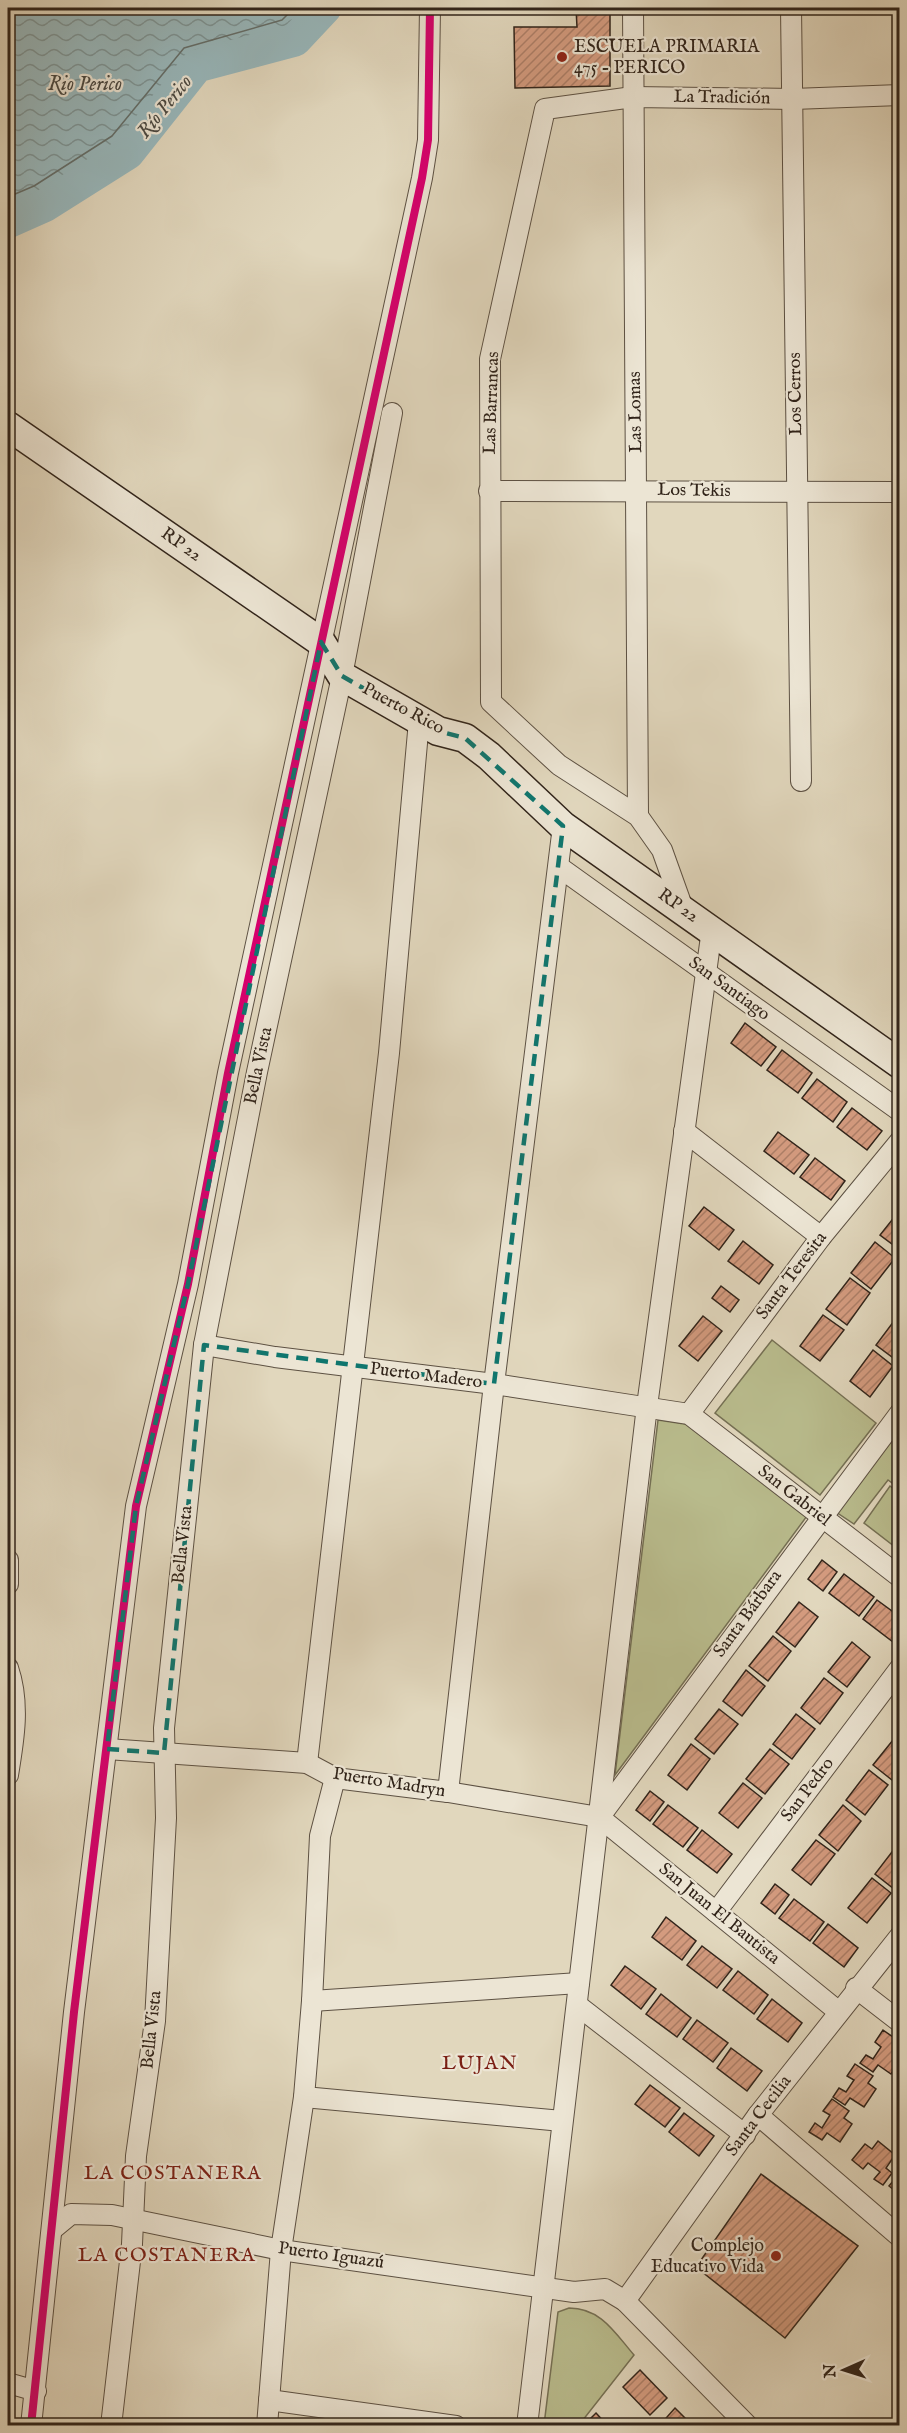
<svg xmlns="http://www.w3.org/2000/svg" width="907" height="2433" font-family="'IM FELL English',serif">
	<defs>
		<pattern id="water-waves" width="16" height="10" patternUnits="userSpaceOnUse" patternTransform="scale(1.5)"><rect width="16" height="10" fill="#98b7bb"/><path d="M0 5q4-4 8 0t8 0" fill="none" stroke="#7d9597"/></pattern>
		<pattern id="building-hatch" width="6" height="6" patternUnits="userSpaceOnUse" patternTransform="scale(1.5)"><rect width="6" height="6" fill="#d49b7f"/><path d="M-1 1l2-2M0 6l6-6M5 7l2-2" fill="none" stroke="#ad7e67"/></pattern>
	</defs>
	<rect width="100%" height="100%" fill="#e1d7bd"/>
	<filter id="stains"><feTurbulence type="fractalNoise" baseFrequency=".00333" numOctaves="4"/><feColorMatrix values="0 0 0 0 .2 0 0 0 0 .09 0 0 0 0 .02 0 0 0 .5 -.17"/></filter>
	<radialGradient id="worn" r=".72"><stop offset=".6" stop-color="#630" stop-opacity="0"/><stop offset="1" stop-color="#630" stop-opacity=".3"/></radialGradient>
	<g fill="#b9bc8d" stroke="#757054" stroke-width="1.5">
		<path d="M772 1340 876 1423 820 1495 715 1413Z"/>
		<path d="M899 1418V1488L888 1480 854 1524 830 1508Z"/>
		<path d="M658 1420 691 1425 807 1516 615 1775Z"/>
		<path d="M890 1486 899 1493V1550L864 1523Z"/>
		<path d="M569 2308C601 2308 615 2333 634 2355L579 2425H544L558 2312Z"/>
	</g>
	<path fill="url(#water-waves)" stroke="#6f7c7b" stroke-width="1.5" d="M8 8H325L295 40 197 66 128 153 44 206 8 222Z"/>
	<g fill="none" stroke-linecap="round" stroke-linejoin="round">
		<g stroke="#646e6a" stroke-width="1.5">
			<path d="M8 197 34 186 112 136 184 48 282 20 294 8"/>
			<path d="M8 207 38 194 118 143 189 55 287 28 307 8"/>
			<path d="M8 215 42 201 123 148 194 61 291 35 317 8"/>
		</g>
		<path stroke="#98b7bb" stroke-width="33" d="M8 222 44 206 128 153 197 66 295 40 325 8"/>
	</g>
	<g fill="url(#building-hatch)" stroke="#31241a" stroke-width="1.5">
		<path d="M576 8H610V86L515 88 514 27H577Z"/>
		<path d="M745 1023 776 1047 761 1066 731 1043Z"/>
		<path d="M782 1050 812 1073 798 1093 767 1070Z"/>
		<path d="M817 1079 847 1102 833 1122 802 1098Z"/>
		<path d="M852 1108 882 1131 867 1150 837 1127Z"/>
		<path d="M778 1132 809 1155 794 1174 764 1151Z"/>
		<path d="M815 1158 845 1181 831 1200 800 1177Z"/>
		<path d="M704 1207 734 1230 719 1250 689 1226Z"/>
		<path d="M900 1210V1250L880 1235Z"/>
		<path d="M743 1241 773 1265 759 1284 728 1261Z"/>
		<path d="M875 1242 895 1258 871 1289 851 1273Z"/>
		<path d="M850 1278 870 1293 847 1325 826 1309Z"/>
		<path d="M721 1286 739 1300 730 1312 712 1298Z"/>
		<path d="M900 1313V1356L896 1360 876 1345Z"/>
		<path d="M823 1315 844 1330 820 1361 800 1346Z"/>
		<path d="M703 1316 722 1331 698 1361 679 1346Z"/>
		<path d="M873 1350 893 1366 870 1397 850 1381Z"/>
		<path d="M822 1560 837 1572 823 1591 808 1579Z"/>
		<path d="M844 1574 874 1597 859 1616 829 1593Z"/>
		<path d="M877 1600 900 1617V1634L893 1642 863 1619Z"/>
		<path d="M799 1602 818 1617 795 1647 776 1632Z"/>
		<path d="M773 1636 791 1651 768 1681 749 1666Z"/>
		<path d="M852 1642 870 1657 847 1687 828 1672Z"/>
		<path d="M746 1670 765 1686 742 1716 723 1701Z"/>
		<path d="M824 1678 843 1693 820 1724 801 1708Z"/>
		<path d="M719 1709 738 1724 714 1754 695 1739Z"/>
		<path d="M796 1714 815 1729 792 1759 773 1744Z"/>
		<path d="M897 1735 900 1737V1771L892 1780 873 1765Z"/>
		<path d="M691 1744 710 1759 687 1790 668 1775Z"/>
		<path d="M770 1749 789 1764 765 1794 746 1779Z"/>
		<path d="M869 1770 888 1785 865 1815 846 1800Z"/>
		<path d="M743 1783 762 1798 738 1828 719 1813Z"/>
		<path d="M650 1791 664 1802 650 1821 636 1810Z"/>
		<path d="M668 1805 698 1828 683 1847 653 1824Z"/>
		<path d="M843 1805 861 1821 838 1851 819 1835Z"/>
		<path d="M702 1830 732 1854 717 1873 687 1850Z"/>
		<path d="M816 1840 835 1854 811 1885 792 1870Z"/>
		<path d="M898 1844 900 1882 894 1889 875 1874Z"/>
		<path d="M872 1878 891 1893 867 1923 848 1908Z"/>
		<path d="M775 1884 789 1895 775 1914 761 1903Z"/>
		<path d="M794 1899 824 1922 810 1941 779 1918Z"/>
		<path d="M666 1917 696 1941 682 1960 652 1937Z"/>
		<path d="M828 1924 858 1948 844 1967 813 1943Z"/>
		<path d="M702 1946 732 1969 717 1988 687 1965Z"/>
		<path d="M625 1966 656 1989 641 2009 611 1985Z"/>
		<path d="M738 1971 768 1995 754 2014 723 1990Z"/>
		<path d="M661 1994 691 2018 677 2037 646 2014Z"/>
		<path d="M772 1999 802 2023 788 2042 757 2019Z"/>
		<path d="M697 2020 728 2043 713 2062 683 2039Z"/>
		<path d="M883 2030 900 2042 895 2050 900 2053V2061L891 2074 878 2065 873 2072 860 2063 866 2055 873 2059 881 2047 875 2042Z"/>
		<path d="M731 2048 762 2071 747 2091 717 2068Z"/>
		<path d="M855 2064 873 2076 868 2083 876 2089 864 2107 850 2098 845 2105 833 2097 839 2088 846 2092 854 2080 847 2076Z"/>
		<path d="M650 2085 680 2108 665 2127 635 2104Z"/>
		<path d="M832 2099 849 2111 844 2118 852 2124 840 2142 827 2133 822 2140 809 2132 815 2123 822 2128 830 2115 823 2111Z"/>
		<path d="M684 2113 714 2136 699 2156 669 2132Z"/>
		<path d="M878 2141 895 2155 886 2168 892 2173 883 2185 874 2179 880 2172 868 2163 863 2169 852 2160 865 2144 872 2149Z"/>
		<path d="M900 2173V2195L889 2186Z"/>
		<path d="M761 2174 858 2246 785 2338 696 2267Z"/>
		<path d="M640 2370 667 2398 650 2415 623 2387Z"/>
		<path d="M675 2408 693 2426H659Z"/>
		<path d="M596 2413 608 2426H583Z"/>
	</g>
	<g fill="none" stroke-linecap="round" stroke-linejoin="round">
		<defs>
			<g id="street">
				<path d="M633 8 638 816"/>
				<path d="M791 8 801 781"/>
				<path d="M489 491 900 492"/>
				<path d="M559 867 900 1111"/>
				<path d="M681 903 662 850 638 816 559 765 491 702 490 359 545 109 633 97 793 99 900 95"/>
				<path d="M684 1131 821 1237"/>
				<path d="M204 1345 275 1357 494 1384 689 1414 900 1577"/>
				<path d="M689 1414 821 1237 900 1141"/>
				<path d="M8 1560V1584"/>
				<path d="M8 1668C20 1703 14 1739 8 1775"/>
				<path d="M107 1749 307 1763 335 1778 448 1792 599 1817 839 2012"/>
				<path d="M307 1763 389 1053 419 721"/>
				<path d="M448 1792 494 1384 563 826"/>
				<path d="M601 1815 900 1413"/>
				<path d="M716 1912 900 1668"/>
				<path d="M856 1988 900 2022"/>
				<path d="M312 2001 579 1983"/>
				<path d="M577 2005 745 2135"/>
				<path d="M304 2097 562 2121"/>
				<path d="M758 2115 900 2237"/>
				<path d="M54 2228 71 2214 112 2215 281 2250 574 2292 605 2289 625 2301 748 2426"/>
				<path d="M625 2301 758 2115 900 1936"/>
				<path d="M8 2383 36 2391"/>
				<path d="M269 2400 456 2426"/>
				<path d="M31 2426 74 2012 136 1506 188 1284 228 1073 422 178 428 140 430 8"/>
				<path d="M111 2426 132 2244 136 2156 155 2021 166 1818 164 1728 204 1345 257 1072 342 676 392 413"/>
				<path d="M267 2426 281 2250 304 2097 312 2001 320 1836 335 1778"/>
				<path d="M527 2426 647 1406 712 929"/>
			</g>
			<path id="secondary" d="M8 426 321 642 342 676 438 731 465 738 489 756 563 826 900 1064"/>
		</defs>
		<use href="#street" stroke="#5d5143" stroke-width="22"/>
		<use href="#secondary" stroke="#31241a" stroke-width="31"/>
		<use href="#street" stroke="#ece5d4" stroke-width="20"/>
		<use href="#secondary" stroke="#ece5d4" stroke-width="28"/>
		<defs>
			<path id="cycleway" d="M31 2426 74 2012 136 1506 188 1284 228 1073 422 178 428 140 430 8"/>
		</defs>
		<use href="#cycleway" stroke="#ece5d4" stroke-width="11"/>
		<use href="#cycleway" stroke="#d6006c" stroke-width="8"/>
	</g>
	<path fill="none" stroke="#0f766e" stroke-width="4.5" stroke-dasharray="12 8" stroke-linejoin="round" d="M321 642 342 676 438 731 465 738 563 826 494 1384 204 1345 164 1753 107 1749 136 1506 188 1284Z"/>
	<g fill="#8f2418" stroke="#ece5d4" stroke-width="2">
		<circle cx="562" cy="57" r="6"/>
		<circle cx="776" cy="2256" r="6"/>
	</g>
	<g text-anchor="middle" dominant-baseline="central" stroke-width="4.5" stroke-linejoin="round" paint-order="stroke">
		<g font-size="18" fill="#31241a" stroke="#ece5d4" text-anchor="start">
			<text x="574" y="47">ESCUELA PRIMARIA<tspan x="574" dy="21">475 - PERICO</tspan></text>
			<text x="764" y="2246" text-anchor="end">Complejo<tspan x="764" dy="21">Educativo Vida</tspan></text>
		</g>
		<g font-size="18" fill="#31241a" stroke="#ece5d4">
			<text transform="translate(722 98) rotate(1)">La Tradición</text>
			<text transform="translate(796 394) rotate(-91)">Los Cerros</text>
			<text transform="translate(492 403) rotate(-88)">Las Barrancas</text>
			<text transform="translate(636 412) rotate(-91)">Las Lomas</text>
			<text transform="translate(694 491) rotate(1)">Los Tekis</text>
			<text transform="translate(181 545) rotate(35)">RP 22</text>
			<text transform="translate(403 709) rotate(28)">Puerto Rico</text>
			<text transform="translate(678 906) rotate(35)">RP 22</text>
			<text transform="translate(729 989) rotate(36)">San Santiago</text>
			<text transform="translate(259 1066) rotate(-78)">Bella Vista</text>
			<text transform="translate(792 1276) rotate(-53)">Santa Teresita</text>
			<text transform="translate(426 1376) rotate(7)">Puerto Madero</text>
			<text transform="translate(794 1496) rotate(38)">San Gabriel</text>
			<text transform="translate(183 1545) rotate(-84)">Bella Vista</text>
			<text transform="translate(748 1614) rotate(-54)">Santa Bárbara</text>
			<text transform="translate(389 1783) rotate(9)">Puerto Madryn</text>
			<text transform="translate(808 1790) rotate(-53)">San Pedro</text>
			<text transform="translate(719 1914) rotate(39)">San Juan El Bautista</text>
			<text transform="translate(152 2030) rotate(-84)">Bella Vista</text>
			<text transform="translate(759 2116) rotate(-53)">Santa Cecilia</text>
			<text transform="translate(331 2256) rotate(8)">Puerto Iguazú</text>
		</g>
		<g font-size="20" font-style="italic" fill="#4b4942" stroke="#ece5d4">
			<text x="85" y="84">Rio Perico</text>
			<text transform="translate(165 107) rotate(-51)">Río Perico</text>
		</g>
		<g font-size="20" letter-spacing="1.5" fill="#7a1f14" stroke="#ece5d4">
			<text x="480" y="2063">LUJAN</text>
			<text x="173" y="2173">LA COSTANERA</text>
			<text x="167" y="2255">LA COSTANERA</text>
		</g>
	</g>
	<rect width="907" height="2433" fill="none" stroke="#e1d7bd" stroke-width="30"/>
	<rect x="9" y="9" width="889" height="2415" fill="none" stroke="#31241a" stroke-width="3"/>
	<rect x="15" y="15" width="877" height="2403" fill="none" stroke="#31241a" stroke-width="1.5"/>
	<g transform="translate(844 2370) rotate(267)" stroke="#ece5d4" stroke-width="4.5" paint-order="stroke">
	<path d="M0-4.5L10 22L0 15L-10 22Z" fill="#31241a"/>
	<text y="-9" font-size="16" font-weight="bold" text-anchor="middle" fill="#31241a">N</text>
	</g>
	<rect width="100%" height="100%" filter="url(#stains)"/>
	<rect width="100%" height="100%" fill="url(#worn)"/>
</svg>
